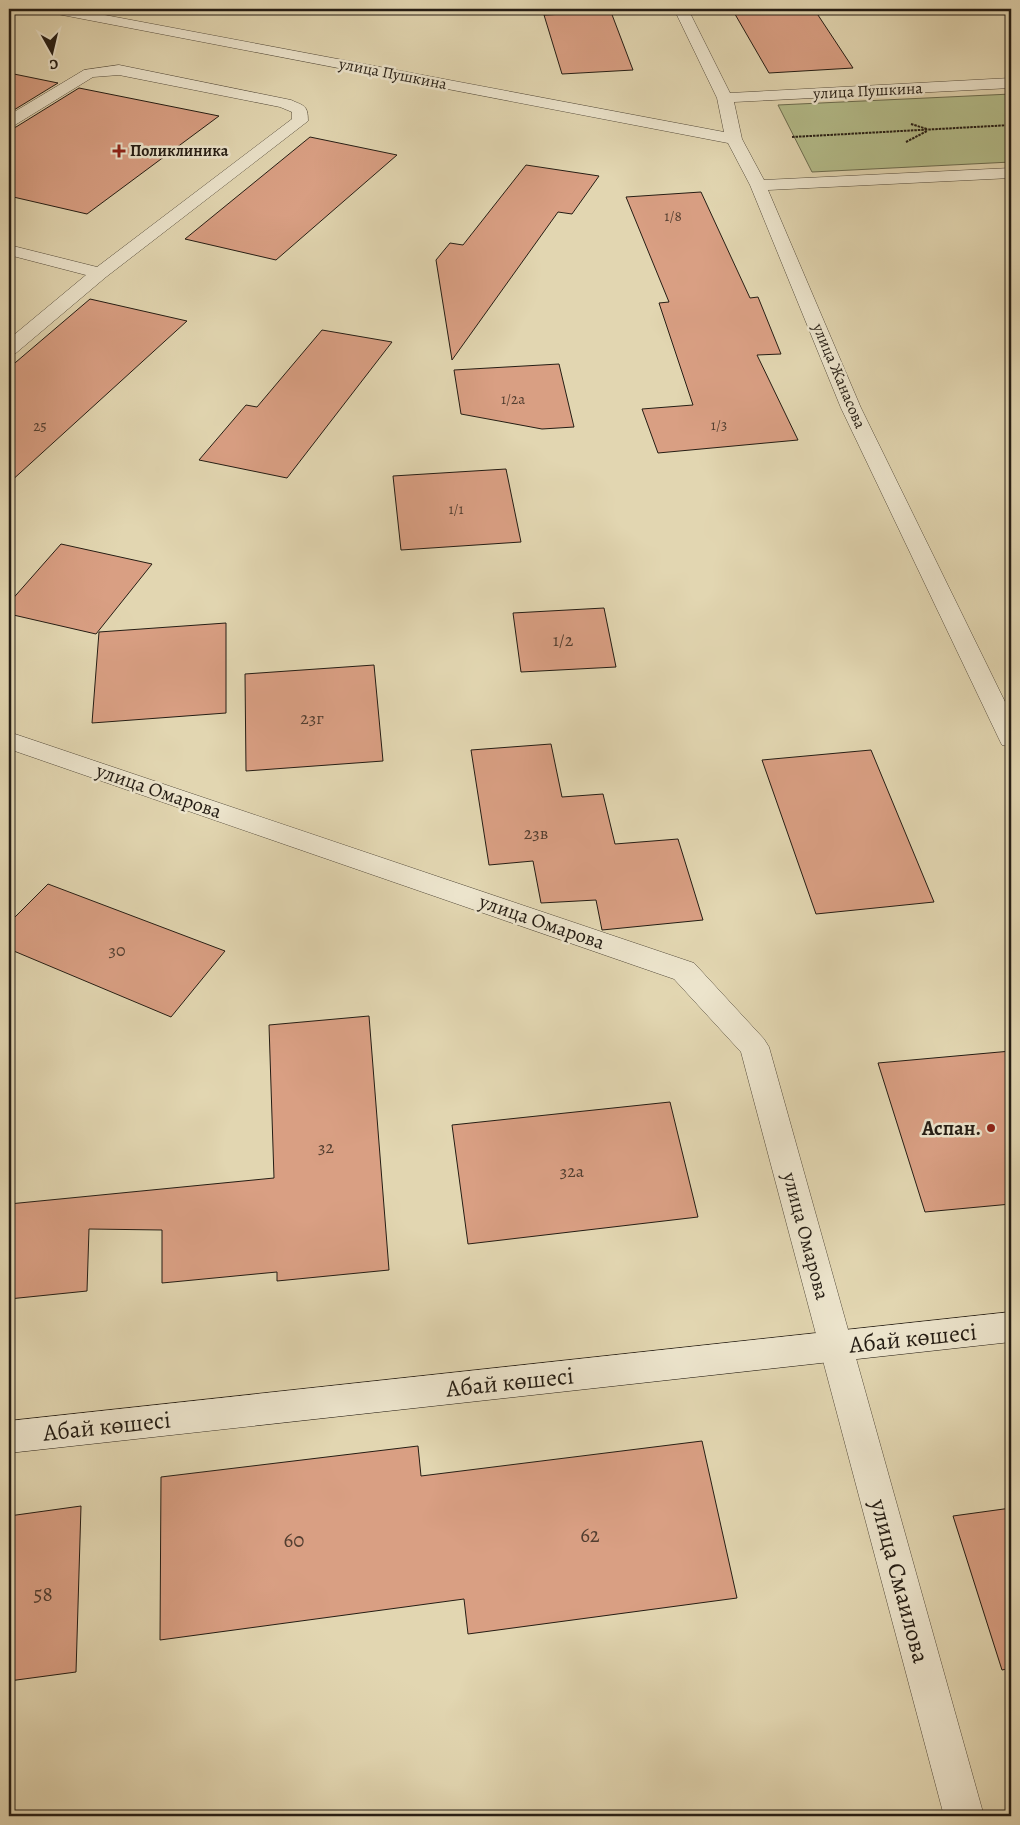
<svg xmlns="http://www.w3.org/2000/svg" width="1020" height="1825" font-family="Alegreya,serif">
	<rect width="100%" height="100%" fill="#e2d6b1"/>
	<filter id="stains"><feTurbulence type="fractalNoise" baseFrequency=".004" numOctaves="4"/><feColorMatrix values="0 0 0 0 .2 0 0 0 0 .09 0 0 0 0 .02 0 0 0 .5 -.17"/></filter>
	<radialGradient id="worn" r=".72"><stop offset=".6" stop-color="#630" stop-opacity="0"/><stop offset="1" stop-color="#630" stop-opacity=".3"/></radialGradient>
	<path fill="#b4bd8b" stroke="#6c6d50" d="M1011 94V162L812 172 778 105Z"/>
	<g fill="#d99f83" stroke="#251d14">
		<path d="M732 9H814L853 68 769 73Z"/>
		<path d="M611 12 633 70 562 74 544 15Z"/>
		<path d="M9 73 58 83 9 113Z"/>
		<path d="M79 88 219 116 87 214 9 196V129L16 127Z"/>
		<path d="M310 137 397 155 276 260 185 239Z"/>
		<path d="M526 165 599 176 572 214 558 212 452 360 436 260 450 243 463 245Z"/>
		<path d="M701 192 750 298 758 297 781 354 757 355 798 440 658 453 642 409 693 405 659 303 669 302 626 197Z"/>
		<path d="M90 299 187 321 9 483V368Z"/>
		<path d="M322 330 392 342 287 478 199 460 246 405 257 407Z"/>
		<path d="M559 364 574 427 542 429 461 414 454 370Z"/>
		<path d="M506 469 521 542 401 550 393 476Z"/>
		<path d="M61 544 152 564 96 634 9 614V603Z"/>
		<path d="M604 608 616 667 521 672 513 613Z"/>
		<path d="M226 623V713L92 723 99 632Z"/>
		<path d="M374 665 383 761 246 771 245 674Z"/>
		<path d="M551 744 562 797 603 794 615 844 678 839 703 920 602 930 596 900 541 903 533 861 489 865 471 750Z"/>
		<path d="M871 750 934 902 816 914 762 760Z"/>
		<path d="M48 884 225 951 171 1017 9 949V923Z"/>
		<path d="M369 1016 389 1270 277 1281V1272L162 1283V1230L89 1229 87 1291 9 1299V1204L274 1178 269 1025Z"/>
		<path d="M1011 1051V1204L925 1212 878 1063Z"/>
		<path d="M670 1102 698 1217 468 1244 452 1125Z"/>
		<path d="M702 1441 737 1598 468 1634 464 1599 160 1640 161 1477 418 1446 421 1476Z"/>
		<path d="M81 1506 76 1672 9 1681V1516Z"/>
		<path d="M1011 1508V1668L1002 1670 953 1516Z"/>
	</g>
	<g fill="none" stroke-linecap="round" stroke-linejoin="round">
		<defs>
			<path id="service" d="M119 65 291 100C304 106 308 105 308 121L106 277 16 353 9 355V339L86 275 9 255V245L97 267 292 119V112L280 107 119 75 93 77 15 125 9 127V115L84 70Z"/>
			<path id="minor" d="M45 9H73L724 132 717 98 674 9H688L730 93 1011 78V88L734 102 742 139 764 180 1011 168V178L768 190 861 408 1011 714V747L1002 745 999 739 841 408 750 185 728 143 52 13 47 12Z"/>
			<path id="tertiary" d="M9 732 694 963 764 1039 769 1047 984 1816H944L741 1052 674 979 9 749Z"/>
			<path id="secondary" d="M1011 1312V1342L9 1453V1421Z"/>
		</defs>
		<use href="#service" stroke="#544b3b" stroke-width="1"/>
		<use href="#minor" stroke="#544b3b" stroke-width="1"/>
		<use href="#tertiary" stroke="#544b3b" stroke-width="1"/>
		<use href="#secondary" stroke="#251d14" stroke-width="1"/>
		<g stroke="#251d14" stroke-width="2" stroke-dasharray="2.5 1" stroke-linecap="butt">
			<path d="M911 124 927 129"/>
			<path d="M792 137 1011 125"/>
			<path d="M906 142 927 131"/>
		</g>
		<use href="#service" fill="#ece4cc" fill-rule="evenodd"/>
		<use href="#minor" fill="#ece4cc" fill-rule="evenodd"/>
		<use href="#tertiary" fill="#ece4cc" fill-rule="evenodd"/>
		<use href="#secondary" fill="#ece4cc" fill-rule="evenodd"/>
	</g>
	<g fill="#8f2418" stroke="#ece4cc" stroke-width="2">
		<path d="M116.5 143.5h5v5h5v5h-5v5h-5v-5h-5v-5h5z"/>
		<circle cx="991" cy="1128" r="5"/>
	</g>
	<g text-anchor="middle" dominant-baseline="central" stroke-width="5" stroke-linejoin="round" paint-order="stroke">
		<g font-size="15" fill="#523e30">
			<text x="673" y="216">1/8</text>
			<text x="513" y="399">1/2а</text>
			<text x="719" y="425">1/3</text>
			<text x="40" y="426">25</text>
			<text x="456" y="509">1/1</text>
		</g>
		<g font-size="16" fill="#251d14" stroke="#ece4cc">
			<text transform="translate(393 74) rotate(11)">улица Пушкина</text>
			<text transform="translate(868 91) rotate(-3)">улица Пушкина</text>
			<text transform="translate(839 376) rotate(67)">улица Жанасова</text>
		</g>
		<g font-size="16" font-weight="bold" fill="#251d14" stroke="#ece4cc" text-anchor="start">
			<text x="130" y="151">Поликлиника</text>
		</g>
		<g font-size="18" fill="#523e30">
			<text x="563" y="640">1/2</text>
			<text x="312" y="718">23г</text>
			<text x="536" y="833">23в</text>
			<text x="117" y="950">30</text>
			<text x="326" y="1147">32</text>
			<text x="572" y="1171">32а</text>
		</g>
		<g font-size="20" fill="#251d14" stroke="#ece4cc">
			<text transform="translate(159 791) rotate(19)">улица Омарова</text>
			<text transform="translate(542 922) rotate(19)">улица Омарова</text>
			<text transform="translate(806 1236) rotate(75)">улица Омарова</text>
		</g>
		<g font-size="20" font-weight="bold" fill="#251d14" stroke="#ece4cc" text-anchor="end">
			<text x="981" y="1128">Аспан.</text>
		</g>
		<g font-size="21" fill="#523e30">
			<text x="590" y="1535">62</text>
			<text x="294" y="1540">60</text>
			<text x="43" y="1594">58</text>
		</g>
		<g font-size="24" fill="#251d14" stroke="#ece4cc">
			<text transform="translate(913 1338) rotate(-6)">Абай көшесі</text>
			<text transform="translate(510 1382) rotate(-6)">Абай көшесі</text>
			<text transform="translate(107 1426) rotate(-6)">Абай көшесі</text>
			<text transform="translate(900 1581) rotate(75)">улица Смаилова</text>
		</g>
	</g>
	<rect width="1020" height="1825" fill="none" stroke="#e2d6b1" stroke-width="30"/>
	<rect x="10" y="10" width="1000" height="1805" fill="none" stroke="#251d14" stroke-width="2.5"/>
	<rect x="15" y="15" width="990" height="1795" fill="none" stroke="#251d14"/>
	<g transform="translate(52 52) rotate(172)" stroke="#ece4cc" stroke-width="4" paint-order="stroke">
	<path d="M0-4L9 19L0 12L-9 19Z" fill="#251d14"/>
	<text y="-8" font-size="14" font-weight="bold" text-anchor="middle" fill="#251d14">С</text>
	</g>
	<rect width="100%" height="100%" filter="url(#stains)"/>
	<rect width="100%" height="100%" fill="url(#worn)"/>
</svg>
